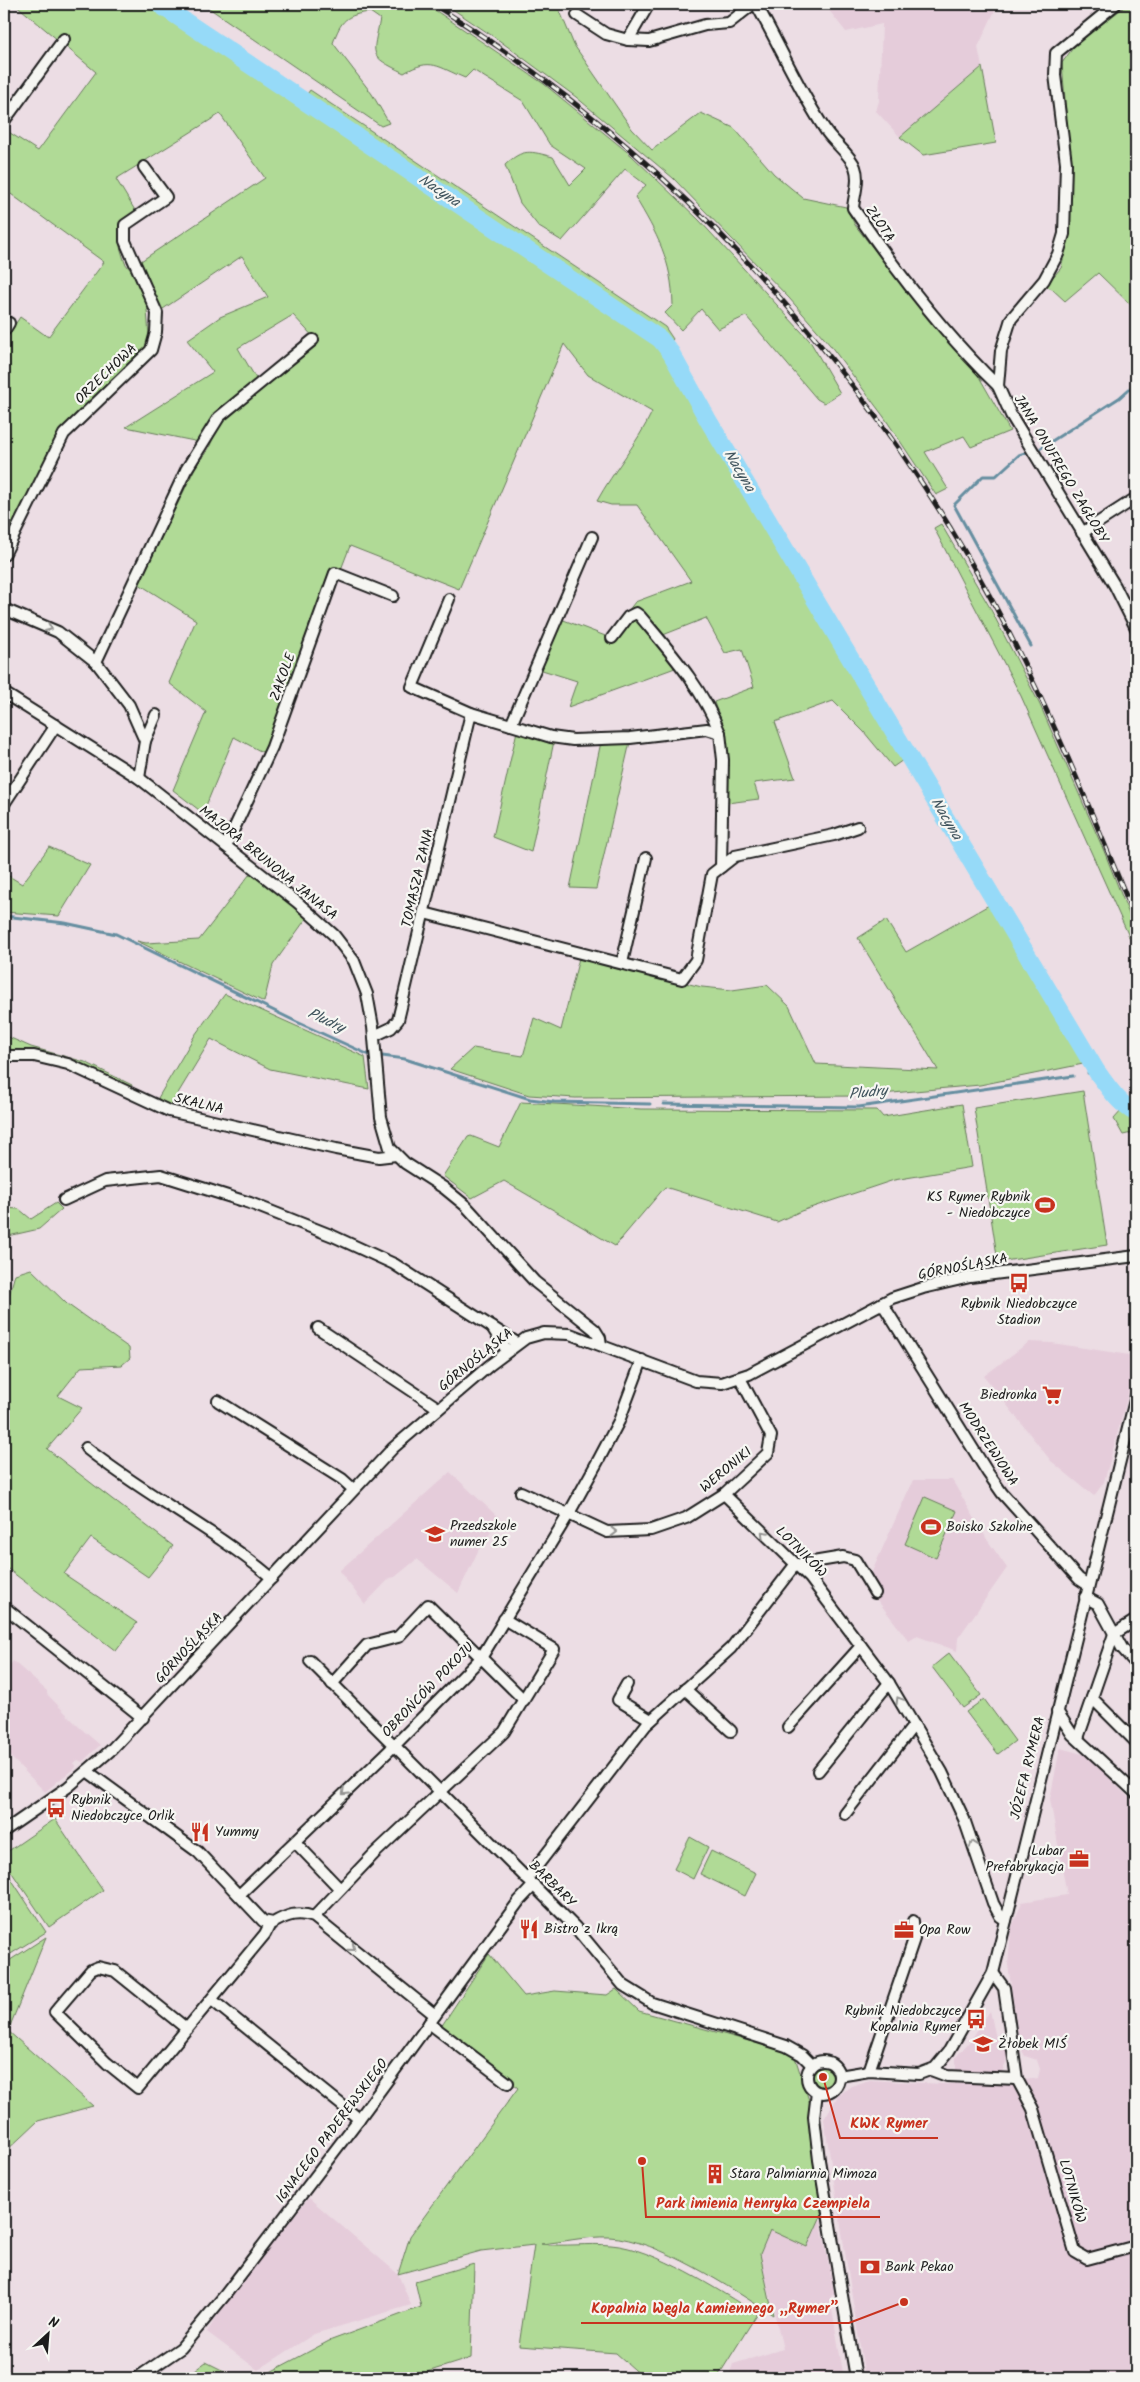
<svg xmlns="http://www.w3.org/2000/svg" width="1140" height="2382" font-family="Kalam,sans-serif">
	<rect width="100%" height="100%" fill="#ecdde4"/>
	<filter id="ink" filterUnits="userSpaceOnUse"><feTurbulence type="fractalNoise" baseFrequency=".02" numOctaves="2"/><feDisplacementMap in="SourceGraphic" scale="10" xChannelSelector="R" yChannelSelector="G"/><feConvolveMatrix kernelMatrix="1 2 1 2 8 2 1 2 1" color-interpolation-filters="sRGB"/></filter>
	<g filter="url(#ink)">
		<g fill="#e5ccda">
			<path d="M824 4H998L978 47 982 67 900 137 876 111 879 101 882 24 846 32Z"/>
			<path d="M1029 1342 1052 1343 1136 1356V1366L1104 1482 1094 1496 1051 1461 984 1376Z"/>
			<path d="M450 1472 500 1519 479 1549 458 1593 417 1559 395 1577 390 1578 365 1604 339 1571Z"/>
			<path d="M913 1480H952L988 1541 1007 1568 958 1638 957 1651 917 1636 909 1641 864 1583 863 1570 871 1574Z"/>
			<path d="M4 1659 11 1664 13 1661 47 1691V1694L78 1726 100 1745 82 1762 78 1760 73 1763 76 1767 59 1780H56L57 1782 45 1792 4 1750Z"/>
			<path d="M1060 1748 1086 1755 1136 1805V2378H865L824 2119 838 2096 851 2086 870 2080 943 2084H1000L1038 2078 1040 2069 1037 2060 1025 2056 1020 2047 1008 1965 1011 1930 1022 1902 1067 1895 1050 1799Z"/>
			<path d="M990 2011 998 2047 1007 2046 1008 2048 1006 2063 1001 2074H956V2057L970 2041Z"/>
			<path d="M309 2198 398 2274 411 2305 314 2334 258 2370 207 2332 240 2280Z"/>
			<path d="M820 2218 834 2293 830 2298 844 2378H728L733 2364 783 2349 760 2254 770 2230 807 2246Z"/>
		</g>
		<g fill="#b0da96" stroke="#667b59">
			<path d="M15 4H153L656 340 677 370 903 760 893 767 864 732 833 701 775 722 795 778 754 783 759 799 727 803 722 727 714 702 754 687 742 649 725 653 706 618 658 637 675 668 568 707 577 681 539 669 561 619 608 637 635 602 691 581 637 505H611L597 501C614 470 637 444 652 412L588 375 564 344 459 589 350 546 340 572 332 567 264 753 234 737 203 813 173 790 206 712 169 683 196 620 139 584 195 468 209 448 222 418 317 341 293 315 238 348 258 382 216 411 199 442 126 427 213 372 187 340 220 317 268 297 242 256 160 311 138 263 265 178 220 114 116 179 136 212 120 231V247L125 263 140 282 150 307 147 310 149 337 146 349 62 430 4 543V342L20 317 48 337 104 262 4 189V129L38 151 96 72Z"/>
			<path d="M203 4H426L544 84 631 155 699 220 810 341 840 393 824 403 817 399 746 316 718 329 701 309 681 330 665 313 673 305C672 261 657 234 635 197L646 185 625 169 562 241 539 227 520 203 505 165C523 148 530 151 553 157L570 185 586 169 550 145 523 101 473 70 465 78C438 67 431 57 404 73 367 55 373 56 380 19L370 12C346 15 341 20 333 43L372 94 389 123 381 126Z"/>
			<path d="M445 4H557L574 45 632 129 652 150 701 113 734 128 774 174 803 198 846 207 855 225 904 288 978 375 1010 431 971 447 964 436 925 452 948 489 936 495 884 417 830 345 789 298 673 178 576 97 500 41Z"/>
			<path d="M1128 4H1136V310L1098 273 1065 301 1052 289 1045 286 1061 268 1070 231V161L1062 63 1075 45Z"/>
			<path d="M982 67 996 143 923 155 900 137Z"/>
			<path d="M310 90 665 327 673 339 669 344 663 337 305 97Z"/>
			<path d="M941 524 989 606 1040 705 1104 851 1136 932V952L1021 696 934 528Z"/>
			<path d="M517 731 554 741 531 852 493 837Z"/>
			<path d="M601 742H630L596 889 570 888Z"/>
			<path d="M49 847 90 865 59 916 4 912V873L22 884Z"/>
			<path d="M253 870 308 916 273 965 264 1002 137 941 146 943 199 940Z"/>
			<path d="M989 905 1083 1064 980 1085 860 1096 575 1098 529 1095 450 1069 473 1048 523 1056 534 1018 561 1030 579 958 702 987 732 990 767 985 789 1006 816 1064 938 1070 858 938 886 920 906 952Z"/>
			<path d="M225 994 365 1057 369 1089 270 1069 211 1039 169 1108 158 1098 195 1035Z"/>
			<path d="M4 1035 31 1047 85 1062 132 1085 130 1089 80 1066 4 1053Z"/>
			<path d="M1083 1091 1107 1245 998 1262 974 1108Z"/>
			<path d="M521 1102 641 1109 877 1110 883 1117 962 1104 972 1167 894 1180 801 1211 777 1222 665 1187 615 1246 504 1181 472 1198 443 1176 468 1137 471 1136 499 1147Z"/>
			<path d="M1122 1110 1136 1118V1132L1123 1135 1114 1119Z"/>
			<path d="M56 1203 62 1209 39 1229 4 1237V1208L19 1209 31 1219Z"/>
			<path d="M31 1269 67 1304 129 1348 130 1358 122 1365 81 1367 58 1396 82 1408 47 1449 173 1546 148 1577 91 1538 64 1574 137 1623 116 1651 4 1566V1314L15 1274Z"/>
			<path d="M925 1497 957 1511 936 1558 905 1544Z"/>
			<path d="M949 1653 981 1695 963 1708 932 1667Z"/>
			<path d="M984 1699 1015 1741 998 1754 966 1712Z"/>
			<path d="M55 1819 103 1890 49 1927 4 1861V1854Z"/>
			<path d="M690 1837 708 1847 693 1879 674 1869Z"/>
			<path d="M711 1851 756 1873 745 1896 700 1874Z"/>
			<path d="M4 1868 46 1932 9 1955 4 1947Z"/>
			<path d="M46 1937 8 2031 93 2106 38 2121 4 2153V1964Z"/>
			<path d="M489 1954 524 1996 555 1991 607 1995 616 1989 639 2011 789 2052 795 2057 812 2110 828 2212 820 2218 807 2247 770 2230 760 2254 773 2315C732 2289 658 2239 609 2237 587 2236 563 2242 541 2244 564 2247 588 2243 611 2245 654 2248 720 2291 757 2314L717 2378H644L616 2353 519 2346 534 2245 481 2251 398 2274 410 2236 518 2088 441 2027Z"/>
			<circle cx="823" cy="2077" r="11"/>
			<path d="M474 2264 471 2358 408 2378H259L329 2341 421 2307 415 2281Z"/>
			<path d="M206 2362 238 2378H184Z"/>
		</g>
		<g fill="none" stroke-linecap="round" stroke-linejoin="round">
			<g stroke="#658ea0" stroke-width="3">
				<path d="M1041 448 1119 398 1136 383"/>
				<path d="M1025 453 1019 455 996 476H983L954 505 1031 646"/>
				<path d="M952 827 955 820"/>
				<path d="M4 916 65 923 116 934 297 1022 367 1054 405 1059 530 1099 554 1102 650 1104"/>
				<path d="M1088 1073 1097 1072"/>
				<path d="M664 1104 859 1107 1073 1076"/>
			</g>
			<path stroke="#96daf8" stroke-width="18" d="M159 4 660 339 671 353 708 420 1097 1072C1109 1088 1118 1103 1136 1113"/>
			<defs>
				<g id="minor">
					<path d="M756 4C780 46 799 91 826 131 834 143 850 154 855 167 860 180 854 195 853 208 896 271 943 333 998 386"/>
					<path d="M1116 4 1056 53 1055 75 1066 163 1064 234 1058 254 1044 280 1011 319 1001 351 998 386 1011 415 1115 586 1136 628"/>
					<path d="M577 15 606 34 628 40 649 41 705 25 729 23 753 4"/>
					<path d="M628 40 649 4"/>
					<path d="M4 121 64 39"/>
					<path d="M4 331 9 323"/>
					<path d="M1082 533 1136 498"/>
					<path d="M4 555 64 434 151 350 156 332 157 313 125 241V225L166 197 144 167"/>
					<path d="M449 599 412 687 471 713 551 737 573 740 630 738 707 729 720 733 723 760 721 867"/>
					<path d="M4 609 58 632 96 662 129 705 145 741 139 778"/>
					<path d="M612 638 628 617 636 613 640 616C671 653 702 687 720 733"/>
					<path d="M96 662 186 470 219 417 313 340"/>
					<path d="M4 693 139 778 297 902 334 935 354 961 367 994 373 1027 381 1117 390 1148 405 1163 444 1188 466 1206 535 1282 595 1330 600 1338 601 1345"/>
					<path d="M511 725 592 537"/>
					<path d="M145 741 156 715"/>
					<path d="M4 804 56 725"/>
					<path d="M226 846 272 747 335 573 393 596"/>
					<path d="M424 913 682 979 696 960 712 874 735 856 834 835 858 827"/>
					<path d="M622 963 646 858"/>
					<path d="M374 1036 391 1028 398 1020 471 713"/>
					<path d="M4 1056H34L68 1064 169 1111 336 1149 379 1157 396 1155"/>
					<path d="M64 1200 105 1181 161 1175 250 1203 333 1236 394 1264 517 1343"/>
					<path d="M882 1303 988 1473 1002 1493 1079 1579 1088 1585"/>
					<path d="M492 1327 507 1351"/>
					<path d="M318 1328 438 1408"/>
					<path d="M218 1401 342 1479 353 1489"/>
					<path d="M86 1448C145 1495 214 1529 272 1578"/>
					<path d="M521 1492 607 1532 651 1530 686 1518 724 1494 768 1453 771 1436 740 1378"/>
					<path d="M724 1494 810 1578 889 1683 942 1772 964 1819 993 1903 1000 1916 1006 1920"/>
					<path d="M1085 1597 1098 1604 1122 1648 1136 1664"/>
					<path d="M4 1607 143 1718"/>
					<path d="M310 1661 575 1927 623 1985 652 2003 786 2046 802 2055 812 2065"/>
					<path d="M332 1684 367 1645 398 1637 428 1605 524 1700"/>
					<path d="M627 1684 618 1700 651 1720"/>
					<path d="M685 1689 731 1731"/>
					<path d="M1092 1698 1136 1742"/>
					<path d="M1057 1711 1072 1734 1136 1793"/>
					<path d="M788 1727 861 1646"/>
					<path d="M1078 1738 1114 1634 1136 1620"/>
					<path d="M87 1771 198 1852 263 1921 273 1923C287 1915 298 1911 314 1917L435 2015"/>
					<path d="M818 1771 889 1683"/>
					<path d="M845 1814 914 1725"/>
					<path d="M4 1831 68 1787 111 1750 393 1448 490 1365 526 1338 544 1333 570 1334 696 1381 722 1383 749 1374 892 1298 923 1288 970 1277 1136 1256"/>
					<path d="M295 1842 340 1889"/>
					<path d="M527 1879 646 1725 731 1648 795 1565 843 1557 855 1560 875 1593"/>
					<path d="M239 1895 394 1746 481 1658 568 1515 599 1459 619 1421 642 1360"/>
					<path d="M314 1917 374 1854 504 1732 554 1649 504 1619"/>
					<path d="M993 1973 1004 1988 1017 2079 1033 2109 1075 2252 1087 2259 1136 2246"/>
					<path d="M212 2000 359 2119"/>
					<path d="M429 2023 508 2083"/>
					<path d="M187 2029 115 1971 98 1967 91 1970 55 2012 107 2063 138 2088 265 1934 270 1924"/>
					<circle cx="823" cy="2077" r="16"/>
					<path d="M931 2070 947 2076 1017 2079"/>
					<path d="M869 2071 914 1939 913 1921"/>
					<path d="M839 2076 869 2071 919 2074 935 2068 949 2051 993 1973 1136 1396"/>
					<path d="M817 2092 814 2117 819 2160 856 2378"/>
					<path d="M137 2378 181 2348 225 2295 359 2119 519 1901 534 1885"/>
				</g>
			</defs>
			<use href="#minor" stroke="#1c1c1c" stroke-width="14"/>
			<use href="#minor" stroke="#f6f6f2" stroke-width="10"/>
			<defs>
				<path id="rail" d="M433 4C667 149 862 360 993 602 1048 705 1092 813 1136 920"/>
			</defs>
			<use href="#rail" stroke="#1c1c1c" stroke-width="5"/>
			<use href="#rail" stroke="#f6f6f2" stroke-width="3" stroke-dasharray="9" stroke-linecap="butt"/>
		</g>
		<defs><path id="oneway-chevron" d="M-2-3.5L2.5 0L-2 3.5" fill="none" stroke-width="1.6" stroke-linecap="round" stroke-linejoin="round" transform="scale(1.25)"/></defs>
		<g stroke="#949492">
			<use href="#oneway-chevron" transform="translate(49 628) rotate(23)"/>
			<use href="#oneway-chevron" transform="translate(614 1532)"/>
			<use href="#oneway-chevron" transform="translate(764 1534) rotate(-135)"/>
			<use href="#oneway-chevron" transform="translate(899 1700) rotate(-121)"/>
			<use href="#oneway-chevron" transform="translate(345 1792) rotate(136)"/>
			<use href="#oneway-chevron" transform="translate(973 1844) rotate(-109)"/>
			<use href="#oneway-chevron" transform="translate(352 1948) rotate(39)"/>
		</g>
	</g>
	<defs>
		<symbol id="stadium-bare" viewBox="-9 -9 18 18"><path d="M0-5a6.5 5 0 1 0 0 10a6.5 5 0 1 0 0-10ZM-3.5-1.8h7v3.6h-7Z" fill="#c8321e" stroke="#f6f6f2" stroke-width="2.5" paint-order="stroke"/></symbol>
		<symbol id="bus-bare" viewBox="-9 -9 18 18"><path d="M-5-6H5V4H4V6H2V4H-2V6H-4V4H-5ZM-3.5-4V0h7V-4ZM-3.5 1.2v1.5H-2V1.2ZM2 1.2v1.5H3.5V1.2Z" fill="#c8321e" stroke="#f6f6f2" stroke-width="2.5" paint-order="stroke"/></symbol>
		<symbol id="supermarket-bare" viewBox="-9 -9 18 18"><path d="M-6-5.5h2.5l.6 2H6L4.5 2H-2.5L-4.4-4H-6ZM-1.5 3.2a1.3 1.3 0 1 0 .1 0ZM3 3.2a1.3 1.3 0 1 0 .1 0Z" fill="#c8321e" stroke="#f6f6f2" stroke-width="2.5" paint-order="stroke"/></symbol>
		<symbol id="school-bare" viewBox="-9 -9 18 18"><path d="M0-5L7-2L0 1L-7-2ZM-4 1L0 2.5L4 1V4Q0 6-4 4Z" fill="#c8321e" stroke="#f6f6f2" stroke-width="2.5" paint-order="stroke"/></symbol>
		<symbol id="restaurant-bare" viewBox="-9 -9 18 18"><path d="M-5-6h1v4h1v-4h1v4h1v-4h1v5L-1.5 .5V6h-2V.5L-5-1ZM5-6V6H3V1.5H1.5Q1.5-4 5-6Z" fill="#c8321e" stroke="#f6f6f2" stroke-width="2.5" paint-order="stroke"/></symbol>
		<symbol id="office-bare" viewBox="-9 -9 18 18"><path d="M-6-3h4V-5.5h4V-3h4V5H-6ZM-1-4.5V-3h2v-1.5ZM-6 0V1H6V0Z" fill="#c8321e" stroke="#f6f6f2" stroke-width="2.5" paint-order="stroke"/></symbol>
		<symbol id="building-bare" viewBox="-9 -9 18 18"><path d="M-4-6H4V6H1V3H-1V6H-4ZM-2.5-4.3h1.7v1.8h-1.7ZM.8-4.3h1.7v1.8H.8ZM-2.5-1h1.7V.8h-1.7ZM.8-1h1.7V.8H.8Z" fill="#c8321e" stroke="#f6f6f2" stroke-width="2.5" paint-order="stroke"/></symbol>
		<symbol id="bank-bare" viewBox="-9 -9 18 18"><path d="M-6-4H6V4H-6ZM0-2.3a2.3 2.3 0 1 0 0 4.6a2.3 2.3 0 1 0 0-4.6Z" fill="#c8321e" stroke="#f6f6f2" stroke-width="2.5" paint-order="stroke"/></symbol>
	</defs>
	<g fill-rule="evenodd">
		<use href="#stadium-bare" x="1031" y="1191" width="28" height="28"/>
		<use href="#bus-bare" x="1005" y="1269" width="28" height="28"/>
		<use href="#supermarket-bare" x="1038" y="1381" width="28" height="28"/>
		<use href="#stadium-bare" x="917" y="1513" width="28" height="28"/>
		<use href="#school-bare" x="421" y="1520" width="28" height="28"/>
		<use href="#bus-bare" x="42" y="1794" width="28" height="28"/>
		<use href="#restaurant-bare" x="186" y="1818" width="28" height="28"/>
		<use href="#office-bare" x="1065" y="1845" width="28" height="28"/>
		<use href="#restaurant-bare" x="515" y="1915" width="28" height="28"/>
		<use href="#office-bare" x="890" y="1916" width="28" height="28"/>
		<use href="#bus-bare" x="962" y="2005" width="28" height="28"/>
		<use href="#school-bare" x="969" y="2030" width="28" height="28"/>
		<use href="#building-bare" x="701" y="2160" width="28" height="28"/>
		<use href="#bank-bare" x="856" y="2253" width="28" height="28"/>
	</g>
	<g text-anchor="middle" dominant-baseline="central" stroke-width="4.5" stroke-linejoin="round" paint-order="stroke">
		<g font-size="14" fill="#1c1c1c" stroke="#f6f6f2">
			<text transform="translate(880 224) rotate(56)">ZŁOTA</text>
			<text transform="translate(106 374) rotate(-44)">ORZECHOWA</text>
			<text transform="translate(1061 469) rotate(59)">JANA ONUFREGO ZAGŁOBY</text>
			<text transform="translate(283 677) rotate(-70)">ZAKOLE</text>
			<text transform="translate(268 863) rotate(39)">MAJORA BRUNONA JANASA</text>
			<text transform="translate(418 878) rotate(-77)">TOMASZA ZANA</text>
			<text transform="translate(199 1104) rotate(14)">SKALNA</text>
			<text transform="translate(963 1267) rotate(-11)">GÓRNOŚLĄSKA</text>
			<text transform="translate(476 1360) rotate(-39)">GÓRNOŚLĄSKA</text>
			<text transform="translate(988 1444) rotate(57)">MODRZEWIOWA</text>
			<text transform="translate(726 1470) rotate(-40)">WERONIKI</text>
			<text transform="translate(801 1552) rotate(45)">LOTNIKÓW</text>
			<text transform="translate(189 1648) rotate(-47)">GÓRNOŚLĄSKA</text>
			<text transform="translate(428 1690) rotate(-46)">OBROŃCÓW POKOJU</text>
			<text transform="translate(1028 1768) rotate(-76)">JÓZEFA RYMERA</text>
			<text transform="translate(552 1884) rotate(45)">BARBARY</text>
			<text transform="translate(332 2131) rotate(-53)">IGNACEGO PADEREWSKIEGO</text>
			<text transform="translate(1072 2191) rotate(74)">LOTNIKÓW</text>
		</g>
		<g font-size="14" fill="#1c1c1c" stroke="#f6f6f2" text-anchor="start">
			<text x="1030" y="1197" text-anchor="end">KS Rymer Rybnik<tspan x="1030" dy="16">- Niedobczyce</tspan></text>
			<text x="1019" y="1304" text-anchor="middle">Rybnik Niedobczyce<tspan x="1019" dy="16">Stadion</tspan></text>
			<text x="1037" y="1395" text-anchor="end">Biedronka</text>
			<text x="450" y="1526">Przedszkole<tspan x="450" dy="16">numer 25</tspan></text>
			<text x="946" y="1527">Boisko Szkolne</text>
			<text x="71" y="1800">Rybnik<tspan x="71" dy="16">Niedobczyce Orlik</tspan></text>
			<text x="215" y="1832">Yummy</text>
			<text x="1064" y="1851" text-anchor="end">Lubar<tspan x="1064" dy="16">Prefabrykacja</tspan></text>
			<text x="544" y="1929">Bistro z Ikrą</text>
			<text x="919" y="1930">Opa Row</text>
			<text x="961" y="2011" text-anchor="end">Rybnik Niedobczyce<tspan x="961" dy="16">Kopalnia Rymer</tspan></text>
			<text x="998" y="2044">Żłobek MIŚ</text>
			<text x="730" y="2174">Stara Palmiarnia Mimoza</text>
			<text x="885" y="2267">Bank Pekao</text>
		</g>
		<g font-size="15" font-style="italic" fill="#41555e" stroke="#f6f6f2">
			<text transform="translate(439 191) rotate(34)">Nacyna</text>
			<text transform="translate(739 471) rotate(59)">Nacyna</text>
			<text transform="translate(946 819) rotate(59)">Nacyna</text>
			<text transform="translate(326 1021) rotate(25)">Pludry</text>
			<text transform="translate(868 1093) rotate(-6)">Pludry</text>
		</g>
	</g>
	<path fill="none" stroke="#c8321e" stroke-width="2" d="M823 2077L840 2138H938M642 2161L646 2217H880M904 2302L849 2323H581"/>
	<g fill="#c8321e" stroke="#f6f6f2" stroke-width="2">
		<circle cx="823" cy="2077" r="5"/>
		<circle cx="642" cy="2161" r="5"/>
		<circle cx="904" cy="2302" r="5"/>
	</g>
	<g font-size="15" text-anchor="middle" font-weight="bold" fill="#c8321e" stroke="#f6f6f2" stroke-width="4.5" stroke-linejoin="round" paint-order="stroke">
		<text x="889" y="2128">KWK Rymer</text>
		<text x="763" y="2208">Park imienia Henryka Czempiela</text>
		<text x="715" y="2313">Kopalnia Węgla Kamiennego „Rymer”</text>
	</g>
	<rect width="1140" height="2382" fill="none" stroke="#f6f6f2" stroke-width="20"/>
	<rect x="10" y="10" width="1120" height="2362" fill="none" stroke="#1c1c1c" stroke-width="2" filter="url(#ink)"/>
	<g transform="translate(48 2334) rotate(26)" stroke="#f6f6f2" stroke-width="4" paint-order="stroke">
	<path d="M0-4L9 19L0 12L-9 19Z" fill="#1c1c1c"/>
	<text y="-8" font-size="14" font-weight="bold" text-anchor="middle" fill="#1c1c1c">N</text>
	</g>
</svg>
